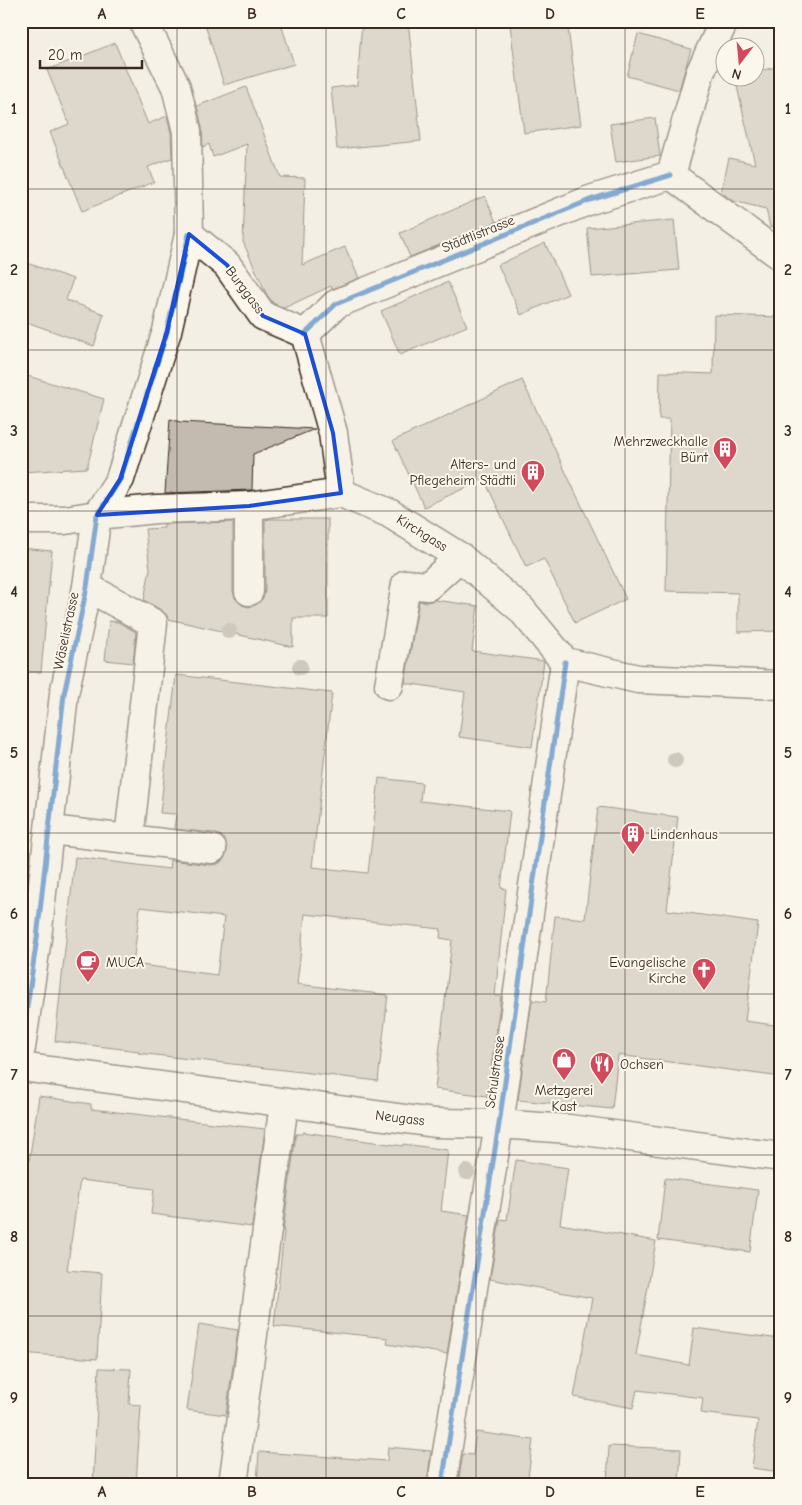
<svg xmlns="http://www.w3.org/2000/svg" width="802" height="1505" font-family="'Comic Neue',sans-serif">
	<rect width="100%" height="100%" fill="#f3efe4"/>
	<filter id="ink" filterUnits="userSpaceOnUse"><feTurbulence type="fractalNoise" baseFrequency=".02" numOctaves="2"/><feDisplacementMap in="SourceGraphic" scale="10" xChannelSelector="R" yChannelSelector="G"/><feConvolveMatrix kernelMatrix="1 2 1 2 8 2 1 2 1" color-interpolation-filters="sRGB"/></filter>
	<g filter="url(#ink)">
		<g fill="#c3bbb0" stroke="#3b2a1e" fill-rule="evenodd">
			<path d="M204 21H280L294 64 224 85Z"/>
			<path d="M362 21H408L421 141 337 149 331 88 357 85Z"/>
			<path d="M542 21H567L581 125 524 133 510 25Z"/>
			<path d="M638 34 691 49 679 90 627 76Z"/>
			<path d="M115 43 148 124 167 116 171 133 172 158 148 167 154 182 82 211 50 132 69 124 47 70Z"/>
			<path d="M781 66V226L770 227 766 209 733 201 721 192 729 158 755 164 735 78H754V72Z"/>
			<path d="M246 87 280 177 305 178 302 265 345 247 359 278 332 289 331 286 284 308 273 303 267 295 243 242 247 144 213 157 209 144 203 147 202 127 197 106Z"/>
			<path d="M655 118 660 156 616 162 610 124Z"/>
			<path d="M485 196 496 222 410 257 400 233Z"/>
			<path d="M674 220 679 270 592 277 587 228Z"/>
			<path d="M545 243 568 294 521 315 498 265Z"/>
			<path d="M21 261 73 279 66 300 104 314 94 346 21 320Z"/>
			<path d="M448 282 467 326 400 355 381 311Z"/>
			<path d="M714 315 781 317V631L738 632V593L666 591 670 419H659L660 372 713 374Z"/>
			<path d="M21 374 104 399 87 468 21 472Z"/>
			<path d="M522 380 626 599 575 623 544 559 526 567 484 479 424 507 393 441Z"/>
			<path d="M170 419 180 422 315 429 253 454 252 490 165 493Z"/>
			<path d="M270 519H328V618H293V647L168 619 167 615 161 610 144 600 150 569 145 529 164 528V524L233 522V591L235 598 242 605 249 607 257 604 263 598 265 591V520Z"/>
			<path d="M21 548 52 551 41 672H21Z"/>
			<path d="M435 600 478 606 472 651 544 661 532 747 459 737 465 692 405 683 419 601 427 602Z"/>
			<path d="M109 621 118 622 136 632 133 663 105 660Z"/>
			<path d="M176 675 332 693 312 867 368 873 379 778 422 783 420 801 510 811 501 888 506 889 495 996H501L487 1096 435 1089 452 940 440 938 441 929 305 914 297 984 388 995 378 1081 138 1053 139 1051 55 1041 75 857 169 869 170 860 210 865 218 864 224 859 227 851 226 842 221 836 214 833 174 829 176 814 160 813ZM140 907 224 917 217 975 133 964Z"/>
			<path d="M598 807 678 817 667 910 758 923 745 1021 781 1026V1077L618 1055 612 1109 518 1100 532 1000 546 1002 555 916 585 919Z"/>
			<path d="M39 1096 91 1104V1109L265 1129 252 1227 151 1214 154 1189 80 1180 67 1270 102 1273 97 1359 21 1353V1214Z"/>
			<path d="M303 1132 403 1146V1144L448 1150 441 1211 469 1215 447 1354 387 1344 388 1338 274 1326 284 1231H283L296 1134H302Z"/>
			<path d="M516 1160 568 1168 560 1224 656 1241 636 1355 689 1365 694 1328 781 1339V1354L778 1377H781V1472L752 1468 758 1420 701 1413 703 1398 637 1390 633 1408 574 1397 592 1298 490 1279 500 1219 507 1220Z"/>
			<path d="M665 1178 758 1190 750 1252 658 1240Z"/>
			<path d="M199 1324 238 1330 226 1415 187 1410Z"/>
			<path d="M99 1368 131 1369 129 1404 141 1405 136 1484H93Z"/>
			<path d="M476 1432 533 1440 527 1484H458L463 1454 473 1455Z"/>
			<path d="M609 1446 681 1449 679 1484H607Z"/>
			<path d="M388 1447 431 1451 427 1484H257L259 1452 387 1461Z"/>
		</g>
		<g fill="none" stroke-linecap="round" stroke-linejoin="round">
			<defs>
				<g id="minor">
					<path d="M143 21 176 87 187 131 189 234 227 265 263 316 305 334 333 433 341 493"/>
					<path d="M671 175 700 73 724 21"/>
					<path d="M671 175 781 256"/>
					<path d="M305 334 336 304 590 200 671 175"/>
					<path d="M249 506V591"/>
					<path d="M21 520H65L97 515 156 509 249 506 341 493 389 513 460 557 521 609 565 662 638 679 781 685"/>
					<path d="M389 685 406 584 428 586 460 557"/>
					<path d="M50 830 129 839 153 623 87 587"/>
					<path d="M129 839 212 849"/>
					<path d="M21 1048 37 938 64 694 87 587 97 515 120 479 167 331 189 234"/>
					<path d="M233 1484 284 1103"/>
					<path d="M442 1484 499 1124 565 662"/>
				</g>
				<path id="major" d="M21 1067 435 1123 499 1124 569 1129 781 1157"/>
			</defs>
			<use href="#minor" stroke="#3b2a1e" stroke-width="31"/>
			<use href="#major" stroke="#3b2a1e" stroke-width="31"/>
			<use href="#minor" stroke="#fbf7ec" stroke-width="28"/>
			<use href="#major" stroke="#fbf7ec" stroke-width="28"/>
			<defs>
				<g id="cycleway">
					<path d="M305 334 336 304 590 200 671 175"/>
					<path d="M21 1048 37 938 64 694 87 587 97 515 120 479 167 331 189 234"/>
					<path d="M442 1484 499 1124 565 662"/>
				</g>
			</defs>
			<use href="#cycleway" stroke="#fbf7ec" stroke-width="8"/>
			<use href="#cycleway" stroke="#0057b8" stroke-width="5"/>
		</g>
		<g fill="#a39a8e">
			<circle cx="229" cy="631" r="8"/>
			<circle cx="300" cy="667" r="8"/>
			<circle cx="675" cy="760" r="8"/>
			<circle cx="467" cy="1172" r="8"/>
		</g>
	</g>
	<path d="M0 0H802V1505H0ZM189 234 227 265 263 316 305 334 333 433 341 493 249 506 97 515 120 479 167 331Z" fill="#f3efe4" fill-opacity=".55" fill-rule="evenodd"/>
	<path fill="none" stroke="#1d4ed8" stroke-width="4" stroke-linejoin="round" d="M189 234 227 265 263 316 305 334 333 433 341 493 249 506 97 515 120 479 167 331Z"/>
	<path fill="none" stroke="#3b2a1e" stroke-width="1" stroke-opacity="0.55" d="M177 21V1484M326 21V1484M476 21V1484M625 21V1484M21 189H781M21 350H781M21 511H781M21 672H781M21 833H781M21 994H781M21 1155H781M21 1316H781"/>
	<defs>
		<symbol id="building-pin" viewBox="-11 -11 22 30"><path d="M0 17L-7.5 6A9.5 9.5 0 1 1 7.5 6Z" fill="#d1495b" stroke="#fbf7ec"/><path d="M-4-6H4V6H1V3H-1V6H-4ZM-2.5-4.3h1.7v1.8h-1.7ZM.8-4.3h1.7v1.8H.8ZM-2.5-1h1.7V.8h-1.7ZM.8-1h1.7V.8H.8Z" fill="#fff"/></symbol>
		<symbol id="cafe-pin" viewBox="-11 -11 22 30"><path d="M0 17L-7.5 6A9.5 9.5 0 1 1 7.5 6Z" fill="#d1495b" stroke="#fbf7ec"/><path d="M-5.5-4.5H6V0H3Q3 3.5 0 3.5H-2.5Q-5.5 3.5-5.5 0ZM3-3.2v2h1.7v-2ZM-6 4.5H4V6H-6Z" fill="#fff"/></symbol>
		<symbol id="church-pin" viewBox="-11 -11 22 30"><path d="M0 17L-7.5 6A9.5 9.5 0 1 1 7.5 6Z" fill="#d1495b" stroke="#fbf7ec"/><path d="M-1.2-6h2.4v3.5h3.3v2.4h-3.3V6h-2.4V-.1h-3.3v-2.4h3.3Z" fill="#fff"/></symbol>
		<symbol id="shop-pin" viewBox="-11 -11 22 30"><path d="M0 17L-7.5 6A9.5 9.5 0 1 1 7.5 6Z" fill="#d1495b" stroke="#fbf7ec"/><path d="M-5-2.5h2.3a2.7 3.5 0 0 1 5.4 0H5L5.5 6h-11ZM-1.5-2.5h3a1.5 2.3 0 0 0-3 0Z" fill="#fff"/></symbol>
		<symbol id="restaurant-pin" viewBox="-11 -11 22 30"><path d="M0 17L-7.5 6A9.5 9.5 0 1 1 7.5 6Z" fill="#d1495b" stroke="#fbf7ec"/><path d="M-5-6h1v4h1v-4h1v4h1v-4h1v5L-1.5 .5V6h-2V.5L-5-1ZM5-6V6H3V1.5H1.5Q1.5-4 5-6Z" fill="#fff"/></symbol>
	</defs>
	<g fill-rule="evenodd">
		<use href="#building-pin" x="711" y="435" width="28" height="38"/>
		<use href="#building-pin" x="519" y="458" width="28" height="38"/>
		<use href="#building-pin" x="619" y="820" width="28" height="38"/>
		<use href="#cafe-pin" x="74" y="948" width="28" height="38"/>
		<use href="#church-pin" x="690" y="956" width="28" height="38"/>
		<use href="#shop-pin" x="550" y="1046" width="28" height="38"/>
		<use href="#restaurant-pin" x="588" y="1050" width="28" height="38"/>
	</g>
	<g text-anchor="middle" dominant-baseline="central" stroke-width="4" stroke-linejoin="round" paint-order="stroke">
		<g font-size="14" fill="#3b2a1e" stroke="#fbf7ec">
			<text transform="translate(478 234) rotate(-22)">Städtlistrasse</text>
			<text transform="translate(245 290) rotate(53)">Burggass</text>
			<text transform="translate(422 533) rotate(32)">Kirchgass</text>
			<text transform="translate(66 631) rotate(-78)">Wäselistrasse</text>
			<text transform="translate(495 1072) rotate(-82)">Schulstrasse</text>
			<text transform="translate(400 1118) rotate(7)">Neugass</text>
		</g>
		<g font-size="14" fill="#3b2a1e" stroke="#fbf7ec" text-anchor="end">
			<text x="708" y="441">Mehrzweckhalle<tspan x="708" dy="16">Bünt</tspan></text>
			<text x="516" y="464">Alters- und<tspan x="516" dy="16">Pflegeheim Städtli</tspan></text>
			<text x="650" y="834" text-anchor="start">Lindenhaus</text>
			<text x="106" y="962" text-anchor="start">MUCA</text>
			<text x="686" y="962">Evangelische<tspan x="686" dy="16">Kirche</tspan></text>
			<text x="620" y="1064" text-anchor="start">Ochsen</text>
			<text x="564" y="1090" text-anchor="middle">Metzgerei<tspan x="564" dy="16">Kast</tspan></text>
		</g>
	</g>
	<rect width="802" height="1505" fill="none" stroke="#fbf7ec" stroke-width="55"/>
	<g transform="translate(740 62) rotate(196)"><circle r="24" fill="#fbf7ec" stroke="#aea59a"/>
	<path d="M0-4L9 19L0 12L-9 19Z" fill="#d1495b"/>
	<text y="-8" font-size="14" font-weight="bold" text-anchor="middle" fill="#3b2a1e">N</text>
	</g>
	<path d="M40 60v8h102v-8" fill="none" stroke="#3b2a1e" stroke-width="2.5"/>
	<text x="48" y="60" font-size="15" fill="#3b2a1e" stroke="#fbf7ec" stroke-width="4" paint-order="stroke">20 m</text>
	<rect x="28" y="28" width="746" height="1450" fill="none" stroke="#3b2a1e" stroke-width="2"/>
	<g font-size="16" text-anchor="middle" font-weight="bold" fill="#3b2a1e">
		<text x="102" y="19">A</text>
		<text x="252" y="19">B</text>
		<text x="401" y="19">C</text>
		<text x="550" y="19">D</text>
		<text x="700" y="19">E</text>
		<text x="14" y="114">1</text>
		<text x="788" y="114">1</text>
		<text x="14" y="275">2</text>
		<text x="788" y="275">2</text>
		<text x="14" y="436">3</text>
		<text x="788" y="436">3</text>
		<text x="14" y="597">4</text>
		<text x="788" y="597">4</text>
		<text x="14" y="758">5</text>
		<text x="788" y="758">5</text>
		<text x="14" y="919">6</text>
		<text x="788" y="919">6</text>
		<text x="14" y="1080">7</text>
		<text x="788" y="1080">7</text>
		<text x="14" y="1242">8</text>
		<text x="788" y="1242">8</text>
		<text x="14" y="1403">9</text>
		<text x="788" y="1403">9</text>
		<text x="102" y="1497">A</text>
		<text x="252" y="1497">B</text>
		<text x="401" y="1497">C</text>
		<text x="550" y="1497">D</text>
		<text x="700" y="1497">E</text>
	</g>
</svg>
